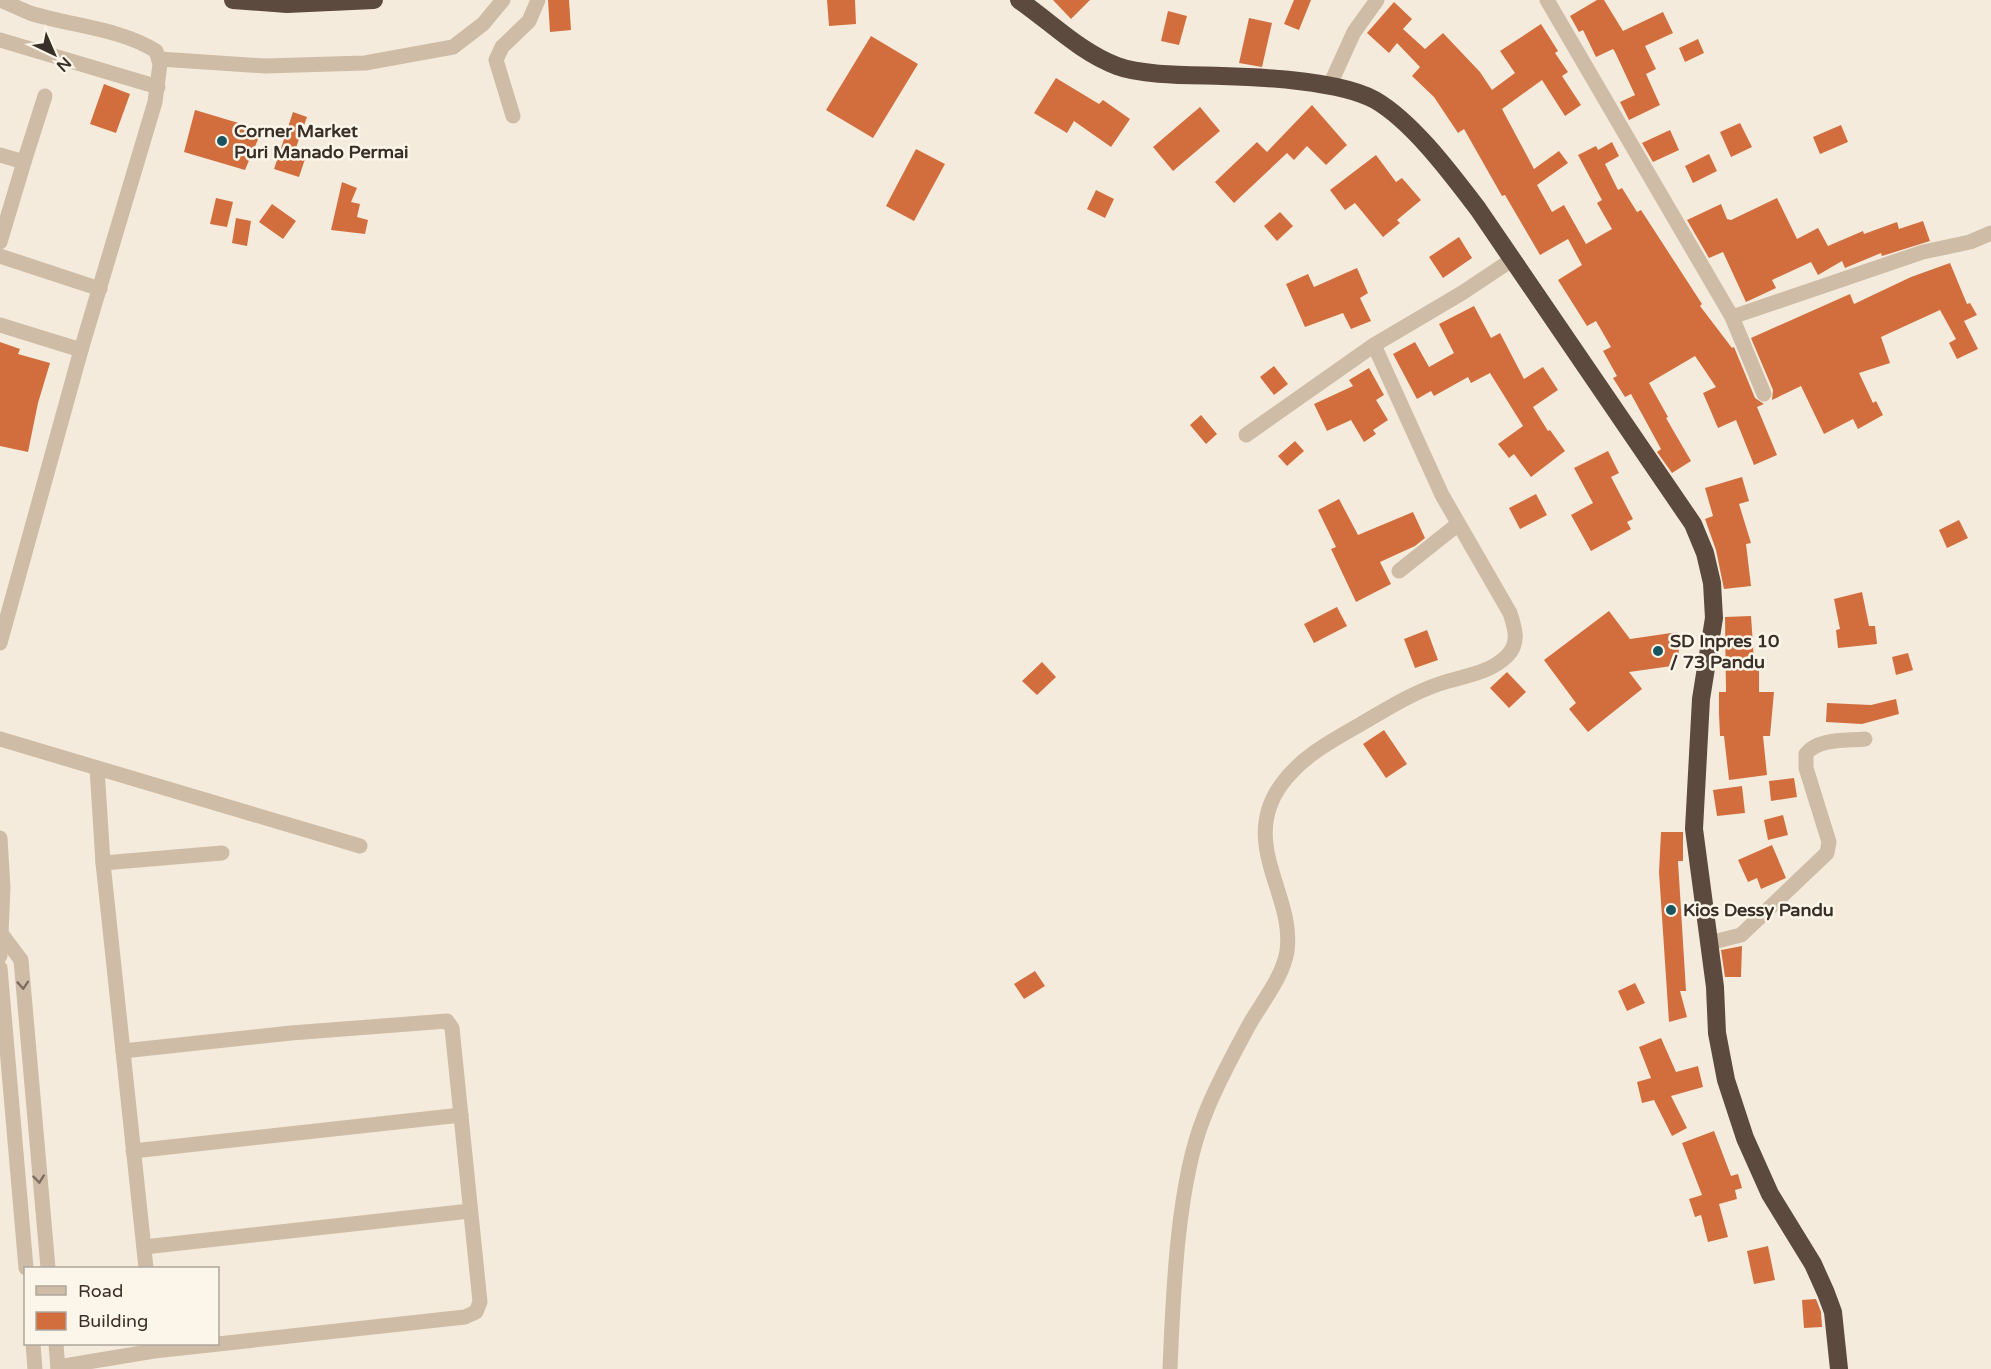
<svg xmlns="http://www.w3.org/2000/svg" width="1991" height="1369" font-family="'Varela Round',sans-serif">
	<rect width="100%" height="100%" fill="#f5ebdc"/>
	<g fill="#d26e3d">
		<path d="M548 0H569L571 30 550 32Z"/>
		<path d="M827 0H855L856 24 829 26Z"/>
		<path d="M1053 0H1090L1071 19Z"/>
		<path d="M1294 0H1311L1299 30 1284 24Z"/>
		<path d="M1597 0H1604L1623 31 1663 12 1673 33 1645 46 1656 69 1646 74 1660 105 1629 120 1620 102 1635 95 1615 52 1613 49 1596 57 1583 30 1579 32 1570 16Z"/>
		<path d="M1394 2 1412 19 1403 29 1425 49 1443 33 1480 72 1492 90 1515 73 1500 51 1541 24 1558 51 1555 53 1568 72 1562 76 1581 105 1565 116 1542 80 1502 109 1534 169 1559 151 1568 163 1537 185 1552 212 1564 205 1586 244 1612 229 1597 203 1602 200 1578 155 1596 146 1598 150 1612 142 1619 156 1605 164 1618 190 1622 188 1637 212 1641 210 1702 304 1700 306 1732 348 1734 347 1755 398 1764 404 1757 407 1777 455 1754 465 1736 420 1718 428 1703 393 1716 387 1695 356 1649 383 1668 417 1666 418 1691 461 1672 473 1657 452 1661 449 1631 394 1625 397 1613 378 1617 376 1603 351 1611 347 1596 321 1587 326 1558 280 1582 265 1568 239 1540 255 1505 195 1502 196 1464 129 1458 133 1434 97 1412 76 1420 67 1397 43 1389 53 1367 33Z"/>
		<path d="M1168 11 1187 16 1179 45 1161 41Z"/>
		<path d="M1249 18 1272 23 1262 67 1239 63Z"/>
		<path d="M871 36 918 64 873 138 826 110Z"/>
		<path d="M1698 39 1704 53 1685 62 1679 48Z"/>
		<path d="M1056 78 1099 104 1103 100 1130 119 1111 147 1074 121 1067 133 1034 113Z"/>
		<path d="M104 84 130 94 116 133 90 124Z"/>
		<path d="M1312 105 1347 145 1326 165 1307 146 1294 160 1287 153 1234 203 1215 182 1257 142 1267 152Z"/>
		<path d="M1200 107 1220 131 1173 171 1153 147Z"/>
		<path d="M195 110 262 130 245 170 184 152Z"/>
		<path d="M293 112 307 117 293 156 305 159 299 177 274 169Z"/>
		<path d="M1740 123 1752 147 1731 157 1720 132Z"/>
		<path d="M1841 125 1848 142 1820 154 1813 137Z"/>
		<path d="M1670 130 1679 150 1653 162 1642 143Z"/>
		<path d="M916 149 945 164 914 221 886 206Z"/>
		<path d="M1709 154 1717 171 1693 183 1685 166Z"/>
		<path d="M1376 155 1396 182 1402 178 1421 200 1397 220 1400 223 1383 237 1355 203 1345 210 1330 190Z"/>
		<path d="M342 182 357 188 351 202 360 204 357 217 368 220 365 234 331 230Z"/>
		<path d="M1096 190 1114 199 1105 218 1087 209Z"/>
		<path d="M216 198 233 202 227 227 210 224Z"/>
		<path d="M1777 198 1797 239 1818 228 1828 246 1863 231 1864 234 1897 222 1899 229 1923 221 1930 241 1882 256 1881 253 1845 268 1842 261 1818 275 1811 262 1772 280 1776 288 1746 302 1723 252 1709 258 1687 220 1721 204 1727 219 1731 220Z"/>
		<path d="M272 204 296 221 283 239 259 222Z"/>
		<path d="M1280 212 1293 226 1277 241 1264 226Z"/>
		<path d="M236 218 251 221 247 246 232 243Z"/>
		<path d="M1459 237 1472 258 1443 278 1429 257Z"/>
		<path d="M1950 263 1967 304 1970 303 1977 315 1964 321 1978 349 1957 359 1949 343 1956 339 1940 310 1881 337 1890 363 1859 373 1873 403 1876 401 1883 415 1858 429 1853 419 1824 434 1801 386 1772 400 1773 390 1751 338 1850 294 1854 304 1911 277Z"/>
		<path d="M1357 268 1368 293 1360 298 1371 321 1351 329 1343 313 1305 327 1286 284 1308 274 1314 287Z"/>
		<path d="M1474 306 1491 338 1500 333 1524 379 1543 367 1558 390 1533 407 1548 431 1550 430 1565 451 1531 477 1514 454 1509 458 1498 444 1523 426 1490 373 1471 383 1468 377 1434 396 1431 391 1417 399 1393 354 1415 342 1429 367 1454 353 1439 324Z"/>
		<path d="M0 342 20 349 18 354 50 363 38 403 28 452 0 446Z"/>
		<path d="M1274 366 1288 384 1274 395 1260 377Z"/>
		<path d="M1369 368 1384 395 1376 400 1388 420 1373 430 1376 434 1364 442 1351 420 1327 431 1314 404 1353 386 1349 380Z"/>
		<path d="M1201 415 1217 434 1206 444 1190 425Z"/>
		<path d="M1295 441 1304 451 1287 466 1278 456Z"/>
		<path d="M1608 451 1619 473 1611 477 1633 519 1627 522 1631 529 1591 551 1571 515 1593 503 1574 468Z"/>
		<path d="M1742 477 1749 501 1739 504 1751 543 1746 544 1751 586 1724 589 1716 550 1705 519 1713 516 1705 488Z"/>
		<path d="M1536 494 1547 515 1520 529 1509 508Z"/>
		<path d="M1339 499 1358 535 1413 512 1425 538 1415 546 1380 562 1391 584 1356 602 1331 549 1336 547 1318 510Z"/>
		<path d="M1959 520 1968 538 1947 548 1939 530Z"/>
		<path d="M1862 592 1869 626H1875L1877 644 1838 648 1836 630 1840 629 1834 599Z"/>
		<path d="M1337 607 1347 626 1314 643 1304 624Z"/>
		<path d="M1609 611 1630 639 1678 632 1679 658 1671 659 1672 666 1629 672 1642 689 1588 732 1569 709 1576 703 1544 660Z"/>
		<path d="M1751 616 1754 660H1759V692H1774L1770 736H1763L1767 775 1729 780 1724 736H1720L1719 714V692H1726L1725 617Z"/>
		<path d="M1427 630 1438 660 1415 668 1404 639Z"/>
		<path d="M1908 653 1913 670 1896 675 1892 657Z"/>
		<path d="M1042 662 1056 677 1037 695 1022 681Z"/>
		<path d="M1507 672 1526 692 1509 708 1490 688Z"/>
		<path d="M1896 699 1899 714 1862 724 1826 722 1827 703 1871 705Z"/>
		<path d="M1384 730 1407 764 1386 778 1363 744Z"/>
		<path d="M1794 778 1797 797 1771 801 1769 781Z"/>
		<path d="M1742 786 1745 813 1717 816 1713 790Z"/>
		<path d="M1783 815 1788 835 1768 840 1764 820Z"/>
		<path d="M1661 832H1683V861H1678L1686 991H1680L1687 1017 1669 1022 1659 872Z"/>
		<path d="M1772 845 1786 878 1761 889 1757 878 1748 882 1738 860Z"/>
		<path d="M1742 946 1741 977H1725L1721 950Z"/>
		<path d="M1035 971 1045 986 1024 999 1014 984Z"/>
		<path d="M1635 983 1645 1003 1627 1011 1618 991Z"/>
		<path d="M1661 1038 1676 1072 1698 1066 1703 1087 1671 1096 1687 1128 1672 1136 1654 1100 1642 1103 1637 1082 1651 1078 1639 1047Z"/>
		<path d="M1714 1131 1731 1176 1738 1174 1742 1188 1735 1190 1737 1199 1719 1204 1728 1237 1708 1242 1701 1215 1695 1217 1689 1199 1702 1195 1682 1143Z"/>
		<path d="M1768 1246 1775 1280 1754 1284 1747 1251Z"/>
		<path d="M1816 1299 1821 1312 1822 1327 1804 1328 1802 1300Z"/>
	</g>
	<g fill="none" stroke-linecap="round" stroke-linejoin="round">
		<g stroke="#cebca6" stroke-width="15">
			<path d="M1547 0 1732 317 1923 252 1970 242 1991 233"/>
			<path d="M0 40 158 87"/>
			<path d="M160 59 265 66 365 63 453 47 483 24 503 0"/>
			<path d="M1329 87 1354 32 1377 0"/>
			<path d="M513 116 496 60 502 47 529 21 538 0"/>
			<path d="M0 155 24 162 0 242"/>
			<path d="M24 162 45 96"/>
			<path d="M0 256 100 289"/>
			<path d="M1732 317 1764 394"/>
			<path d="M0 325 81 350"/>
			<path d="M1246 435 1374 345 1462 293 1513 259"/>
			<path d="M1399 571 1457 525"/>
			<path d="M0 643 81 350 155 102 160 64 156 51C119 28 71 26 30 13 20 9 10 4 0 0"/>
			<path d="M0 739 360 846"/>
			<path d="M97 768 103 863 146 1268"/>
			<path d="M0 838 3 888 0 956"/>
			<path d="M103 863 222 853"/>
			<path d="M0 932 21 960 48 1268"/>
			<path d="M1709 943 1741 935 1827 853 1829 842 1806 768V754C1818 738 1846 741 1865 739"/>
			<path d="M0 968 26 1268"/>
			<path d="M133 1151 461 1115"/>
			<path d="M144 1247 470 1211"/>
			<path d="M33 1344 35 1369"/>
			<path d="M56 1344 58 1369"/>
			<path d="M58 1367 154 1351 465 1317 476 1312 480 1302 452 1028 447 1021 291 1033 123 1051"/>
			<path d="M1170 1369C1173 1296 1177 1184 1204 1117 1216 1085 1233 1055 1249 1025 1262 1002 1283 977 1287 951 1295 895 1239 844 1281 785 1301 757 1331 741 1361 724 1387 709 1410 694 1439 684 1462 676 1489 674 1507 656 1520 643 1515 628 1510 613L1442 495 1374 345"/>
		</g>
		<g stroke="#5c4a3e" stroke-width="18">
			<path d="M233 0 287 4 374 0"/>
			<path d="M1019 0C1052 23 1080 52 1117 66 1143 76 1194 75 1222 76 1261 77 1341 81 1375 100 1413 122 1452 175 1478 209L1693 524 1705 553 1712 583 1714 618 1701 699 1694 829 1715 987 1717 1033 1726 1080 1745 1138 1770 1194 1813 1264 1826 1293 1833 1312 1839 1369"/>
		</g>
	</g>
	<defs><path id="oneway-chevron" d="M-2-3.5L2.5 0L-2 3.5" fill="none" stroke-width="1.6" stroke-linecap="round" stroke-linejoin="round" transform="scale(1.5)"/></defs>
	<g stroke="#7d6e61">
		<use href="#oneway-chevron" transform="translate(23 985) rotate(86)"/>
		<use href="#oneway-chevron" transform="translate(39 1179) rotate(84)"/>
	</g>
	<g fill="#195560" stroke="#fcf5e9" stroke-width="2">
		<circle cx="222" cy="141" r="6"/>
		<circle cx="1658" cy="651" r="6"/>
		<circle cx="1671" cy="910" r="6"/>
	</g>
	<g text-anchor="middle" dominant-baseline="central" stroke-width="5" stroke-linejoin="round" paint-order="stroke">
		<g font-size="18" font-weight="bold" fill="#3a2f28" stroke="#fcf5e9" text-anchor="start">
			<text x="234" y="131">Corner Market<tspan x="234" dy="21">Puri Manado Permai</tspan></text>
			<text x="1670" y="641">SD Inpres 10<tspan x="1670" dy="21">/ 73 Pandu</tspan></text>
			<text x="1683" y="910">Kios Dessy Pandu</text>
		</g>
	</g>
	<rect x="24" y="1267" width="195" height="78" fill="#fcf5e9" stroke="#aea69c" stroke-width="1.5"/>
	<rect x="36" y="1286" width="30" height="9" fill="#cebca6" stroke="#aea69c" stroke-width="1.5"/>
	<text x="78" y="1297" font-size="18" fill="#3a2f28">Road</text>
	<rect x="36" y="1312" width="30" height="18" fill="#d26e3d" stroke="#aea69c" stroke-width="1.5"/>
	<text x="78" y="1327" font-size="18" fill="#3a2f28">Building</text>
	<g transform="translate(54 54) rotate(136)" stroke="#fcf5e9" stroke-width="4.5" paint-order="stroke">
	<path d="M0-4.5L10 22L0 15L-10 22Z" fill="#3a2f28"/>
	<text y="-9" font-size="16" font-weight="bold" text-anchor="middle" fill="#3a2f28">N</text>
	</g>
</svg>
